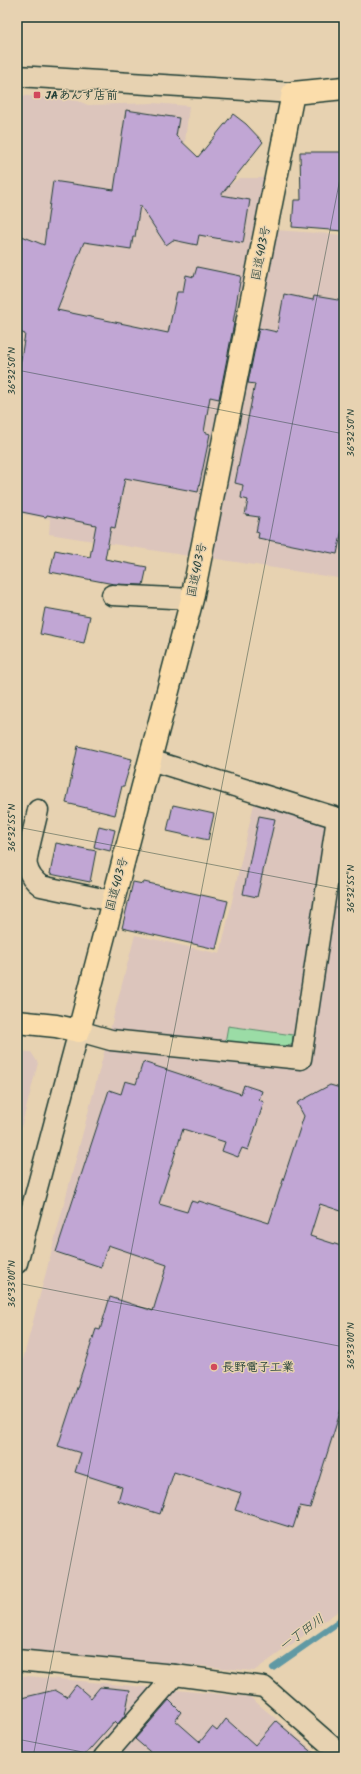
<svg xmlns="http://www.w3.org/2000/svg" width="361" height="1774" font-family="Kalam,'Klee One',sans-serif">
	<rect width="100%" height="100%" fill="#e7d2b1"/>
	<filter id="ink" filterUnits="userSpaceOnUse"><feTurbulence type="fractalNoise" baseFrequency=".025" numOctaves="2"/><feDisplacementMap in="SourceGraphic" scale="8" xChannelSelector="R" yChannelSelector="G"/><feConvolveMatrix kernelMatrix="1 2 1 2 8 2 1 2 1" color-interpolation-filters="sRGB"/></filter>
	<g filter="url(#ink)">
		<g fill="#dcc5bc">
			<path d="M17 95 78 101 88 105 153 103 189 106 180 187 201 202 240 178H267L189 556 49 534 50 519 17 513Z"/>
			<path d="M275 230 344 235V579L211 558 245 391Z"/>
			<path d="M254 804 344 831V1607L254 1671 17 1649V1382L135 935 220 954Z"/>
			<path d="M17 1051 31 1052 38 1063 17 1143Z"/>
			<path d="M17 1675 250 1697 321 1757H17Z"/>
		</g>
		<path fill="#9bdca6" stroke="#5d8c6d" d="M228 1026 293 1035 292 1045 269 1048 225 1043Z"/>
		<g fill="none" stroke-linecap="round" stroke-linejoin="round">
			<path stroke="#6199a4" stroke-width="6" d="M273 1668 339 1622 344 1616"/>
		</g>
		<g fill="#c1a6d4" stroke="#1f3d34">
			<path d="M126 110 179 118 176 136 198 157 233 114 246 124 263 142 221 195 250 200 243 243 199 235 197 245 173 240 166 245 140 205 135 237H133L131 249 84 242 57 310 168 333 177 292H183L186 275 194 277 197 267 241 276 233 323H234L219 399 210 397 204 432 210 434 198 492 125 478 115 528 111 527 105 559 147 567 143 585 114 584 50 572 55 550 90 557 96 525 47 515 46 517 17 511V384L25 334 17 331V234L44 245 53 181 114 190Z"/>
			<path d="M300 152H344L343 231 292 227 294 200H301Z"/>
			<path d="M284 294 313 300 314 296 344 301V520L337 554 258 538 259 533 256 532 259 517 245 515 248 500 241 498 243 485 235 483 255 384 248 383 259 328 277 332Z"/>
			<path d="M45 608 90 616 84 643 40 634Z"/>
			<path d="M78 746 132 759 124 786H122L115 815 66 803Z"/>
			<path d="M173 805 214 814 208 840 167 831Z"/>
			<path d="M259 816 275 819 257 897 243 894Z"/>
			<path d="M99 826 115 830 110 851 94 847Z"/>
			<path d="M56 843 96 851 90 882 50 874Z"/>
			<path d="M133 882 143 884 144 882 228 901 216 949 122 928Z"/>
			<path d="M143 1062 241 1094 244 1085 262 1091 259 1100 264 1102 248 1150 242 1148 238 1157 222 1151 225 1142 183 1129 159 1204 187 1212 191 1201 198 1203 199 1201 269 1223 304 1116 297 1103 330 1085 344 1089V1212L320 1204 310 1236 344 1247V1400L310 1508 300 1506 293 1528 235 1510 241 1493 174 1472 160 1514 118 1501 122 1487 75 1472 81 1453 58 1446 96 1329 100 1330 110 1297 153 1311 167 1265 108 1245 101 1267 56 1252 109 1090 121 1094 125 1081 136 1084Z"/>
			<path d="M76 1685 91 1698 100 1687 130 1690 125 1715 118 1724 115 1721 83 1757H17V1699L55 1690 67 1697Z"/>
			<path d="M169 1700 181 1712 175 1720 200 1742 212 1727 217 1731 226 1719 255 1745 276 1721 318 1757H156L135 1739Z"/>
		</g>
		<g fill="none" stroke-linecap="round" stroke-linejoin="round">
			<defs>
				<g id="minor">
					<path d="M17 76 293 93"/>
					<path d="M112 595 192 599"/>
					<path d="M150 760 344 820"/>
					<path d="M38 810C36 821 25 858 27 866 29 875 34 881 41 886L112 901"/>
					<path d="M17 1263 79 1031 111 1040 301 1059 337 818"/>
					<path d="M17 1660 175 1675 264 1687 344 1757"/>
					<path d="M104 1757 175 1675"/>
				</g>
				<path id="highway" d="M17 1022 56 1026 79 1031 192 599 293 93 344 88"/>
			</defs>
			<use href="#minor" stroke="#1f3d34" stroke-width="23"/>
			<use href="#highway" stroke="#1f3d34" stroke-width="25"/>
			<use href="#minor" stroke="#e7d2b1" stroke-width="20"/>
			<use href="#highway" stroke="#fbddab" stroke-width="22"/>
		</g>
	</g>
	<path fill="none" stroke="#1f3d34" stroke-width="1" stroke-opacity="0.45" d="M17 370 344 434M17 827 344 890M17 1283 344 1347M17 1739 108 1757M33 1757 344 158"/>
	<g fill="#d1495b" stroke="#e7d2b1" stroke-width="1.5">
		<rect x="33" y="91" width="8" height="8" rx="2"/>
		<circle cx="214" cy="1367" r="4"/>
	</g>
	<g text-anchor="middle" dominant-baseline="central" stroke-width="3" stroke-linejoin="round" paint-order="stroke">
		<g font-size="12" font-weight="bold" fill="#1f3d34" stroke="#e7d2b1" text-anchor="start">
			<text x="45" y="95">JAあんず店前</text>
			<text x="222" y="1367">長野電子工業</text>
		</g>
		<g font-size="12" fill="#1f3d34" stroke="#e7d2b1">
			<text transform="translate(261 253) rotate(-79)">国道403号</text>
			<text transform="translate(197 570) rotate(-78)">国道403号</text>
			<text transform="translate(117 884) rotate(-75)">国道403号</text>
		</g>
		<g font-size="13" font-style="italic" fill="#24453d" stroke="#e7d2b1">
			<text transform="translate(302 1633) rotate(-36)">一丁田川</text>
		</g>
	</g>
	<rect width="361" height="1774" fill="none" stroke="#e7d2b1" stroke-width="44"/>
	<rect x="22" y="22" width="317" height="1730" fill="none" stroke="#1f3d34" stroke-width="1.5"/>
	<g font-size="10" text-anchor="middle" fill="#1f3d34">
		<text transform="translate(11 371) rotate(-90)" y="4">36°32'50"N</text>
		<text transform="translate(350 433) rotate(-90)" y="4">36°32'50"N</text>
		<text transform="translate(11 828) rotate(-90)" y="4">36°32'55"N</text>
		<text transform="translate(350 889) rotate(-90)" y="4">36°32'55"N</text>
		<text transform="translate(11 1284) rotate(-90)" y="4">36°33'00"N</text>
		<text transform="translate(350 1346) rotate(-90)" y="4">36°33'00"N</text>
	</g>
</svg>
